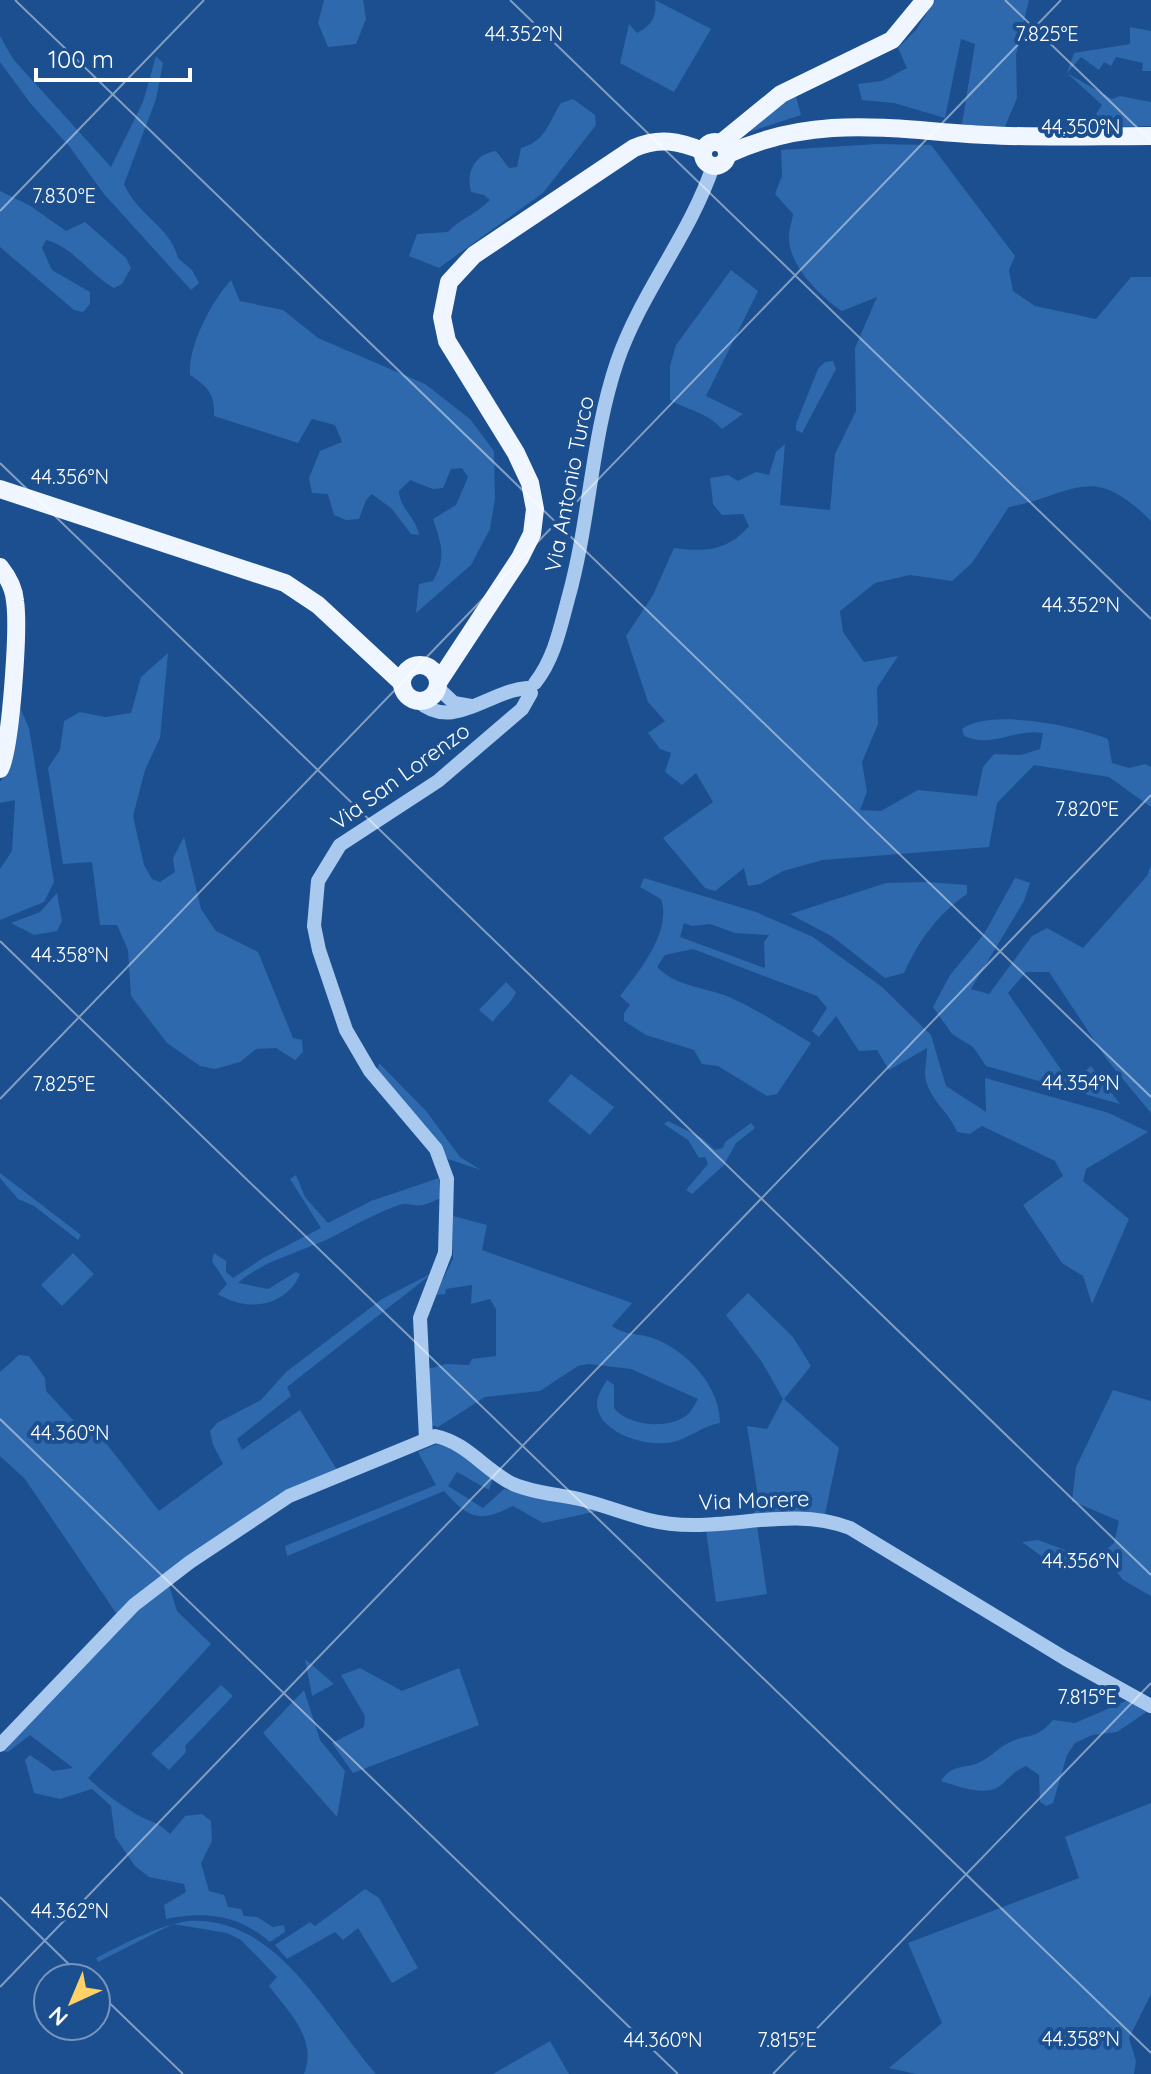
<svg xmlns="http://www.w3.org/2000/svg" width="1151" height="2074" font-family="Quicksand,sans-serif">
	<rect width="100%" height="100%" fill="#1b4f8f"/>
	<g fill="#2e69ad" fill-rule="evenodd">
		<path d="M324 0H363L366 19 356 44 328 47 318 23Z"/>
		<path d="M655 0 711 29 674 92 620 63 629 24 637 33C652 25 657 17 655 0Z"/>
		<path d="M935 0H1029L1016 55 1017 98 1004 129 962 124 975 44 961 39 945 118 894 103 862 100 858 84 882 81 907 68 898 48 916 30Z"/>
		<path d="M1130 27 1151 31V71H1142L1143 63 1116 57 1111 66 1104 62 1099 70 1081 57 1067 73 1112 99 1120 96 1151 102V126L1113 127 1096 114 1102 105 1067 73 1074 53 1130 44Z"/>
		<path d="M0 36 13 59 111 167 143 102 156 56 163 63 156 99 124 184C136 214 171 227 178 258L192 270 199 283 191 290 104 194 69 146 31 104 0 62Z"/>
		<path d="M795 93 801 115 749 132Z"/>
		<path d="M573 99 595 115 596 125 543 193 439 268 409 256 417 234 448 232C460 218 476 215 490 200L484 195 471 192C466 173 474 154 496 151L509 168 517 167 521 148C546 141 548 123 561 103Z"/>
		<path d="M877 144 931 145 1015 256 1009 270 1013 291 1035 306 1096 319 1131 277H1151V521C1091 461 1076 494 1009 507L972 563 952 581 910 575 875 583 840 611 843 632 864 662 898 656 877 688 878 724 862 762 867 792 860 810 881 811 918 790 977 796 983 767 994 754 1021 755 1040 749 1043 733C1015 728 993 749 964 736L962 729C991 708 1076 726 1108 739L1112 763 1129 768 1145 764 1151 767V807L1109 777 1034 765 997 803 989 847 823 860 783 871 760 884 748 886 744 868 715 891 705 888 663 838 713 802 696 773 682 785 665 772 671 753 660 749 648 733 665 721 648 702 626 636 653 595 674 548C705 552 728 551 749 526L743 514 722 515 713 504 710 478 728 475 738 481 756 472 769 475 776 452 785 444 780 505 830 510 835 454 856 411 855 348 877 297 842 311C821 297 791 268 789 240 788 232 792 222 793 214L775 194 782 176 781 150Z"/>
		<path d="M0 191 29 205 66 231 85 222 126 258 131 268 122 284 114 288C90 275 72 246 46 240L42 248 52 270 90 292V304L83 312 74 310 0 247Z"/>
		<path d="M731 270 758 291 706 396 743 414 722 429C707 412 689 411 670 400V366L676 345Z"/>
		<path d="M231 280 240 301 283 310 318 338 425 384 470 419 494 451 495 499 490 529 471 565 416 613 419 584 433 581C447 557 441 543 433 519L456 505 468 477 462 468 451 469 443 488 433 489 410 480 399 491C400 509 416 517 419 535L411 534 392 509 372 494 366 500 359 519 346 520 334 515 328 494 312 493 309 478 320 451 342 442 335 425 312 419 298 443 214 416C215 394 208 387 190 375 188 346 211 302 231 280Z"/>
		<path d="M833 361 836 369 802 433 796 430V424L818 369 825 362Z"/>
		<path d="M168 653 160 738 145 770 133 816 144 865 152 879 160 882 175 872 173 858 184 837 201 909 216 931 258 952 293 1038 302 1040 303 1052 295 1060 276 1048 256 1049 240 1062 215 1069 200 1066 167 1043 131 996 128 950 117 925H100L92 862 63 864 48 768 60 750 64 721 80 712 105 717 131 713 141 677Z"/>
		<path d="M18 703 29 728 54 882 44 902 0 920V869L12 851 15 800 0 803V782L9 771Z"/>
		<path d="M1151 865V1113L1108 1061 1049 972H1026L1008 993 1071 1084 1091 1066 1120 1104 986 1066 973 1047 952 1034 933 1007 950 975 984 934 1015 878 1030 883 1024 901 971 989 989 994 1032 936 1047 928 1083 948 1147 876Z"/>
		<path d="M644 878 756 912 813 937 882 987 931 1035 946 1086 986 1112 985 1078 1109 1113 1148 1132 1086 1169 1083 1181 1129 1219 1092 1304 1083 1276 1062 1263 1023 1205 1063 1176 1055 1161 982 1126 970 1134 957 1132C949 1111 927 1098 925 1075 925 1066 927 1057 927 1048L889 1070 877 1050 859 1051 836 1016 819 1037 812 1031 827 1008 817 996 693 949 665 955 657 967C678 988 703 986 729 997 758 1010 784 1027 811 1043L777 1094 767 1096 718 1066 702 1064 694 1050 646 1035 624 1021V1013L630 1005 620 996C639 971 672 932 661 899L640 887ZM684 923 692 926 710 924 735 933 769 935 764 942 765 968 680 937Z"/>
		<path d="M927 882 967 885V894C938 914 919 940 904 973L885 978 833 937 790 914 886 883Z"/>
		<path d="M57 893 62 921 57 931 34 935 11 923 40 912Z"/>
		<path d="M506 982 516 992C511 1005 500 1010 493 1022L479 1010Z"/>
		<path d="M379 1063 426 1111 460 1157 481 1170 448 1159 377 1072Z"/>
		<path d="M571 1074 614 1107 590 1135 548 1101Z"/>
		<path d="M668 1121 702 1138 715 1150 723 1148 725 1142 751 1123 755 1128 736 1143 724 1165 692 1194 686 1190 708 1164 705 1157 699 1158 688 1140 664 1124Z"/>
		<path d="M0 1173 81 1235 78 1240 34 1206 18 1199 0 1178Z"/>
		<path d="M296 1175 305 1197 328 1223 371 1201 439 1178 441 1198C435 1200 429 1204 423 1205 415 1207 407 1202 399 1205 377 1213 358 1223 338 1234 305 1252 266 1258 238 1283L268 1289 296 1272 300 1274C286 1308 245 1312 218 1294L227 1284 212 1261 214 1253 226 1261V1272L233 1278 263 1258 321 1228 290 1179Z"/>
		<path d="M453 1216 487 1225 482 1250 632 1303 612 1326C624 1335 638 1333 653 1338 687 1351 720 1386 720 1423 702 1426 690 1438 673 1442 649 1448 597 1434 597 1403 597 1395 603 1387 607 1380L614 1385V1408C628 1426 668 1430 687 1415 691 1412 695 1404 698 1399L631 1369 589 1364 578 1366 540 1391 485 1397 438 1427 431 1425 428 1369 446 1364 469 1365 472 1359 496 1356V1309L490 1299 471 1304 472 1285 446 1289 445 1294 435 1295 453 1259Z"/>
		<path d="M73 1253 94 1274 62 1306 41 1285Z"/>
		<path d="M434 1272 287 1387 291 1396 237 1439 242 1450 300 1410 339 1473 288 1491 118 1616 25 1479 0 1456V1372L19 1355 29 1356 45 1378 46 1391 86 1434 102 1438 159 1511 223 1464 213 1445 210 1431 217 1423 261 1400 286 1372 382 1299Z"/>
		<path d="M748 1293 793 1337 811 1366 784 1399 839 1448 825 1514H754L758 1496 747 1426 767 1429 783 1399 762 1362 726 1315Z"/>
		<path d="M1113 1390 1151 1401V1596L1123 1580 1103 1553 1114 1543 1119 1521 1072 1501 1076 1467Z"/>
		<path d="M437 1444 457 1450 493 1479 489 1490 457 1472 448 1486 483 1508 504 1489 598 1511 543 1523 513 1506C479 1523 469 1519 444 1491L287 1556 285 1546 436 1485 418 1452Z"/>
		<path d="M757 1526 767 1594 716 1602 706 1530Z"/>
		<path d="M1038 1540 1065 1550 1086 1552 1079 1566 1063 1572 1022 1542Z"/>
		<path d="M168 1582 177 1611 211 1644 88 1778C103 1792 118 1803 136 1814 148 1821 159 1822 170 1834L185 1816 202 1814 211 1821 212 1841 201 1863 209 1891 224 1895 228 1907 241 1909 244 1916 257 1917 273 1927 284 1925 285 1932 270 1942C239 1915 206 1911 166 1919L164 1905 186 1892 184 1884 149 1877 135 1866 115 1837 111 1806 92 1789 60 1799 34 1793 25 1760 30 1755 53 1771 73 1768 30 1735 8 1752 1 1751 87 1660 99 1652 97 1648Z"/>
		<path d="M305 1659 334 1684 312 1696Z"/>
		<path d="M360 1668 402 1691 459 1668 479 1725 353 1773 332 1743 364 1727 365 1716 341 1675Z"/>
		<path d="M221 1685 233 1696 185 1746 186 1752 169 1770 151 1754Z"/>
		<path d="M304 1690 320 1740 345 1771 337 1817 263 1733Z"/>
		<path d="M1128 1700 1148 1711 1117 1732 1092 1735 1075 1743 1067 1755 1053 1803 1046 1806 1040 1802 1039 1775 1026 1766C1014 1771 1009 1778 1000 1786 985 1797 957 1786 941 1781 952 1764 963 1769 978 1763 990 1758 999 1747 1010 1742 1030 1733 1036 1740 1053 1720L1075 1723Z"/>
		<path d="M1151 1803V1994L1129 2038 1136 2061 1134 2074H916L889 2068 942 2023 908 1943 1079 1878 1065 1837Z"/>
		<path d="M365 1889 379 1898 418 1968 392 1983 358 1928 343 1940 335 1932 287 1959 275 1945 310 1922 315 1926Z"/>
		<path d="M187 1921C277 1915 324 2015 376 2074H304C318 2039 289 2013 269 1986L277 1977 241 1940 227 1933 173 1924 98 1962 96 1958C126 1943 154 1927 187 1921Z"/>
		<path d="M550 2041 569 2074H493Z"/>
	</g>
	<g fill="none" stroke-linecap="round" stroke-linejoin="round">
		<g stroke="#a9c9ee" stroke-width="14">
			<path d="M535 683C554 659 560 629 568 599 590 521 591 439 617 362 641 292 690 235 713 166"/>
			<path d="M438 688 454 703 471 706"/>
			<path d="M418 701C453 732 488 691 527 688"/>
			<path d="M426 1439 420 1318 445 1253 447 1179 436 1149 370 1071 346 1030 319 950 314 926 318 881 340 845 438 781 522 709 531 693"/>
			<path d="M0 1745 134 1605 190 1562 289 1496 435 1436C468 1443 484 1470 513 1484 533 1493 557 1494 579 1499 603 1505 626 1514 649 1520 716 1537 785 1503 850 1528L1066 1659 1151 1706"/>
		</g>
		<g stroke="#f0f6ff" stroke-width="18">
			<circle cx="715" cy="154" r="12"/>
			<path d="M721 143 781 94 892 40 925 0"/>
			<path d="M728 154C817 113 893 130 986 135 1041 138 1096 136 1151 136"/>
			<path d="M0 489 285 583 318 605 402 683"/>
			<path d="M0 567C8 577 14 588 15 601 19 628 11 747 0 769"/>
			<circle cx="420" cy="683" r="18"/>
			<path d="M439 681 520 558 532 534 535 509 530 483 516 453 447 341 442 317 449 282 474 255 634 148C659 137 679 141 703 151"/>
		</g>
	</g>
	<path fill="none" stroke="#fff" stroke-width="2" stroke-opacity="0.45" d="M15 0 1151 1097M510 0 1151 619M1005 0 1151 141M0 211 204 0M0 463 1151 1575M0 941 1151 2053M0 1099 1061 0M0 1419 678 2074M0 1897 83 1978M0 1987 1151 795M96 1990 183 2074M773 2074 1151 1683"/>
	<g text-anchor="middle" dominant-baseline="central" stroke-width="8" stroke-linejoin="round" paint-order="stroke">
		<g font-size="22" fill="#fff" stroke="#1b4f8f">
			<text transform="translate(569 484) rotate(-79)">Via Antonio Turco</text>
			<text transform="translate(400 776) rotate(-36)">Via San Lorenzo</text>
			<text transform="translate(754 1500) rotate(-2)">Via Morere</text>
		</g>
	</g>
	<g font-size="20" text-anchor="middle" fill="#fff" stroke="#1b4f8f" stroke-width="8" stroke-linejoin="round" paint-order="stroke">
		<text x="524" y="41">44.352°N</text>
		<text x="1047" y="41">7.825°E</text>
		<text x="1081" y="134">44.350°N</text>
		<text x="64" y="203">7.830°E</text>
		<text x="70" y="484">44.356°N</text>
		<text x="1081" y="612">44.352°N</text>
		<text x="1087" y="816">7.820°E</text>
		<text x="70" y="962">44.358°N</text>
		<text x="1081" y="1090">44.354°N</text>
		<text x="64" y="1091">7.825°E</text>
		<text x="70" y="1440">44.360°N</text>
		<text x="1081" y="1568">44.356°N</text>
		<text x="1087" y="1704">7.815°E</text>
		<text x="70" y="1918">44.362°N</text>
		<text x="1081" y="2046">44.358°N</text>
		<text x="787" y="2047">7.815°E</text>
		<text x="663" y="2047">44.360°N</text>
	</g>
	<g transform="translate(72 2002) rotate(224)"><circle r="38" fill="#1b4f8f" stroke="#7695bc" stroke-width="2"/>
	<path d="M0-6L14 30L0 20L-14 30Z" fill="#ffd166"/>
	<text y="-12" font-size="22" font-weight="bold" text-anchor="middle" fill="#ffffff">N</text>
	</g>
	<path d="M36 68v12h154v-12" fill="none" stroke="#ffffff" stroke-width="4"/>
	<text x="48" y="68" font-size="24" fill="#ffffff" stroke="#1b4f8f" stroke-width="6" paint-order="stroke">100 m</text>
</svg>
